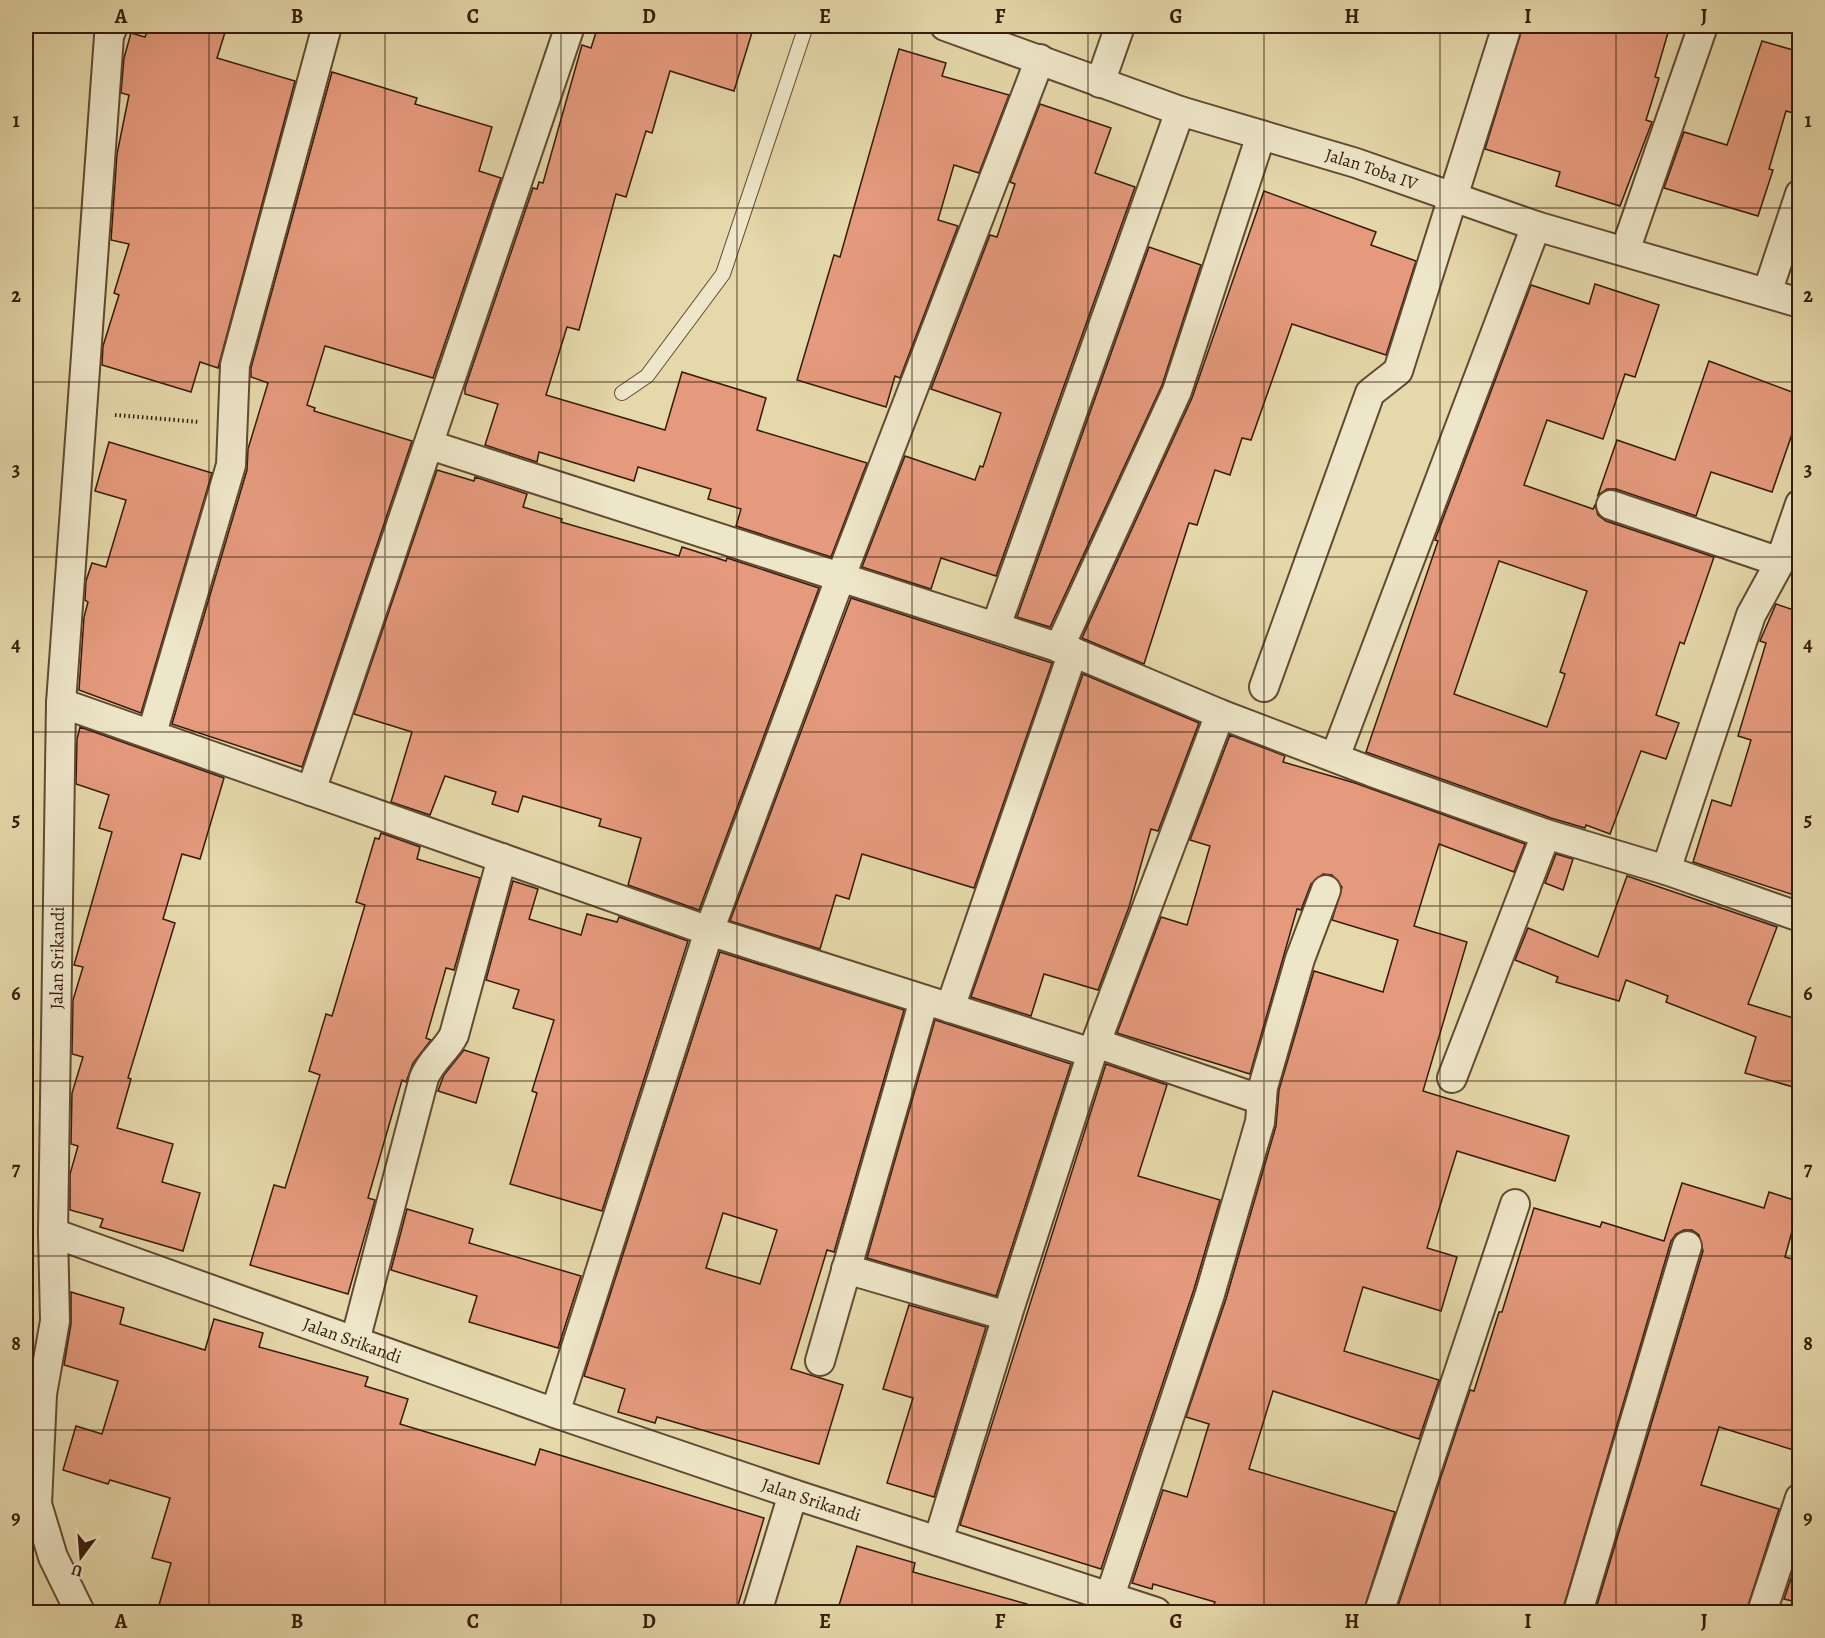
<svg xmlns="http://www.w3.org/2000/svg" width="1825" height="1638" font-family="Alegreya,serif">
	<rect width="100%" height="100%" fill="#e5d8aa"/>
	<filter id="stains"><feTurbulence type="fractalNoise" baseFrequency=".00333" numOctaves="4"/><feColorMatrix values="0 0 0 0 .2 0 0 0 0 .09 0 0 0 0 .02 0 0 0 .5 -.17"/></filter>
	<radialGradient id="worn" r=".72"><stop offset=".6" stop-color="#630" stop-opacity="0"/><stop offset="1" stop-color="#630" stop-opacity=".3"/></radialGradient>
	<g fill="#e59a7d" stroke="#361b0a" stroke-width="1.5" fill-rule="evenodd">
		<path d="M149 26H227L217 58 295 81 218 368 200 362 191 392 102 365 103 346 119 295 114 293 129 244 111 240 117 154 129 95 121 93 124 58 131 33 145 37Z"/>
		<path d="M598 26H754L734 91 670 71 652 133 646 131 626 197 616 194 579 330 567 327 546 395 665 430 682 372 766 398 757 430 867 463 831 557 736 526 741 509 708 499 711 489 638 467 634 481 539 452 537 462 485 445 498 404 465 394V388L533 188 537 189 539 182 543 183 582 45 591 48Z"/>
		<path d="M1523 26H1670L1655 77 1659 78 1646 120 1652 122 1620 206 1556 186 1560 172 1485 149Z"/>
		<path d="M1762 41 1800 52V115L1786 111 1769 169 1773 170 1758 216 1664 188 1684 132 1727 145Z"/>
		<path d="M899 49 946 63 942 76 1009 95 979 173 954 165 938 220 958 226 900 378 895 376 886 407 797 380 834 255 840 257Z"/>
		<path d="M332 72 417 98 415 104 492 127 479 171 501 178 433 378 325 346 307 405 315 408 314 411 412 441 302 767 172 724 247 470 248 449 268 383 251 377V368Z"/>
		<path d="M1040 104 1111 128 1095 173 1135 187 996 576 941 558 931 589 862 567 905 456 975 480 980 466 983 467 1001 413 931 389 990 235 997 237 1015 184 1010 182Z"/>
		<path d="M1264 191 1376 232 1371 245 1416 261 1386 355 1292 324 1251 440 1242 438 1230 475 1215 470 1197 525 1189 523 1144 664 1082 638 1192 398Z"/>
		<path d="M1149 247 1201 265 1162 385 1050 627 1017 617Z"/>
		<path d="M1595 284 1659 305 1635 377 1625 374 1603 439 1547 420 1524 485 1593 509 1595 505 1598 515 1606 521 1714 557 1684 644 1680 642 1656 715 1679 723 1666 759 1641 751 1610 834 1586 825 1585 828 1551 818 1366 752 1438 541 1435 540 1531 285 1589 304ZM1499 561 1587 591 1560 672 1565 674 1547 727 1454 694Z"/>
		<path d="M1709 361 1800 395V411L1772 492 1711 472 1696 516 1616 489H1607L1598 495 1617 440 1675 460Z"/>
		<path d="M109 442 212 473 141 713 79 690 84 617 88 602 85 600 86 581 92 563 106 567 126 500 95 491Z"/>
		<path d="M437 470 474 481 475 477 527 494 523 507 562 519 561 522 679 556 682 547 726 561 727 558 819 588 699 910 628 885 641 838 599 826 601 819 523 796 518 812 492 804 496 792 445 776 430 815 391 802 412 732 354 714Z"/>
		<path d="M851 598 1052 663 974 888 862 854 849 899 836 895 820 949 730 921Z"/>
		<path d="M1776 604 1800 612V897L1693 862 1712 800 1731 806 1751 740 1738 736 1766 643 1760 641Z"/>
		<path d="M1083 674 1199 723 1158 831 1151 829 1129 907 1098 990 1044 974 1031 1016 971 997Z"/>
		<path d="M80 727 224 778 200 859 182 854 163 919 175 923 128 1078 131 1079 117 1128 173 1144 162 1182 200 1193 183 1251 100 1227 103 1219 70 1210V1174L78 1146 71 1144 72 1093 83 1057 72 1054 73 1000 83 967 74 965 112 832 99 828 109 795 76 784 77 739Z"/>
		<path d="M1230 735 1285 756 1283 762 1355 783 1525 844 1514 872 1439 844 1414 926 1467 942 1423 1091 1569 1136 1555 1181 1457 1151 1427 1248 1457 1257 1441 1311 1363 1287 1344 1351 1439 1380 1419 1439 1273 1391 1249 1469 1395 1512 1363 1612H1211L1215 1602 1153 1584 1152 1589 1132 1583 1163 1490 1187 1497 1209 1424 1186 1417 1226 1299 1276 1126 1279 1090 1314 971 1383 992 1398 940 1332 920 1342 887 1332 875 1323 874 1311 884 1301 910 1297 909 1250 1074 1117 1033 1161 917 1187 925 1210 846 1190 840Z"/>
		<path d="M381 833 420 847 417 859 480 878 454 970 446 968 426 1038 431 1040 413 1063 406 1082 402 1080 368 1198 375 1200 348 1294 250 1265 274 1185 285 1188 320 1075 309 1071 326 1014 332 1016 365 905 356 902 375 838 379 839Z"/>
		<path d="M1556 854 1573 859 1563 890 1545 883Z"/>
		<path d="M1627 876 1777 927 1748 1004 1800 1020V1089L1745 1073 1756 1037 1666 1002 1668 996 1626 980 1619 1001 1556 982 1558 977 1515 960 1528 928 1598 957Z"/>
		<path d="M513 881 538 889 529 919 581 935 587 914 617 922 619 917 688 941 602 1211 510 1184 537 1093 532 1091 554 1020 513 1008 519 990 486 980Z"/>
		<path d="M720 952 904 1010 834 1252 827 1250 791 1369 843 1385 819 1464 657 1417 655 1423 618 1412 625 1389 584 1376ZM723 1213 777 1230 760 1284 706 1268Z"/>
		<path d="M935 1020 1071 1064 996 1296 867 1258Z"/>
		<path d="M464 1050 489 1058 476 1103 438 1091 444 1075Z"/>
		<path d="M1106 1064 1167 1085 1138 1176 1220 1200 1194 1289 1101 1569 960 1525Z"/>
		<path d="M1682 1183 1764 1208 1769 1192 1800 1202 1785 1257 1800 1261V1452L1719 1427 1701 1485 1779 1509 1746 1612H1595L1703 1251 1699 1235 1692 1230H1684L1676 1234 1671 1241 1562 1612H1396L1470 1390 1474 1391 1499 1312H1502L1534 1208 1600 1227 1602 1222 1664 1241Z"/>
		<path d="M407 1209 473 1229 469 1243 581 1276 558 1348 469 1322 477 1296 391 1270Z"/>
		<path d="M71 1292 124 1308 120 1324 205 1350 214 1319 263 1333 259 1347 368 1377 365 1386 408 1399 400 1424 535 1465 540 1449 764 1518 736 1612H157L171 1563 152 1558 170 1498 110 1480 108 1484 63 1470 76 1426 102 1434 118 1381 64 1365 71 1324Z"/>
		<path d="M909 1305 986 1327 934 1497 887 1483 913 1398 883 1389Z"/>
		<path d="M857 1546 915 1563 913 1572 1027 1604 1026 1612H837Z"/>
		<path d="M1800 1552V1603L1784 1599Z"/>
	</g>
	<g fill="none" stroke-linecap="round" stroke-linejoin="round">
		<defs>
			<path id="lane" d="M622 393 647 376 723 274 806 26"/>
			<g id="street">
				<path id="s1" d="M945 26 1180 111 1356 163 1536 226 1800 303"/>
				<path d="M1100 83 1120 26"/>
				<path d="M1625 251 1703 26"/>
				<path d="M1767 293 1800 194"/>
				<path d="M430 445 1073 652 1220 714 1372 772 1546 834 1666 870 1800 917"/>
				<path d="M1611 505 1780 562 1751 615 1666 870"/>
				<path d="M1780 562 1800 504"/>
				<path d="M996 626 1180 111"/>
				<path d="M1059 648 1177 391 1261 135"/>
				<path d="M1264 687 1370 393 1398 371 1507 26"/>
				<path d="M61 703 709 931 1092 1053"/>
				<path d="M152 733 231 465 235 365 327 26"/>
				<path d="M1335 757 1536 226"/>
				<path d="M311 791 570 26"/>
				<path d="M950 1008 1073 652"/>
				<path d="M1096 1043 1262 1100"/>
				<path d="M1452 1078 1546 834"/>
				<path id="s2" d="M53 1233 555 1413 793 1494 1156 1612"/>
				<path d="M846 1269 1007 1316"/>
				<path d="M355 1341 424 1078C431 1060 446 1051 454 1035L502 858"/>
				<path d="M820 1361 924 1000"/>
				<path d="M555 1413 709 931 841 576 1040 59"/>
				<path d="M938 1541 1007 1316 1092 1053 1220 714"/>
				<path d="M1109 1599 1210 1294 1260 1122 1263 1087 1300 959 1326 890"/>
				<path id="s3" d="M80 1612 53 1557 37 1504 42 1394 55 1321 53 1233 61 703 109 36 113 26"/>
				<path d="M757 1612 793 1494"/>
				<path d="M1379 1612 1515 1204"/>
				<path d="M1578 1612 1687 1246"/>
				<path d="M1762 1612 1800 1498"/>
			</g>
		</defs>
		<use href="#lane" stroke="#624a32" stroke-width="16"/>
		<use href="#street" stroke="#624a32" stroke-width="32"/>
		<path stroke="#361b0a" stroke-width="4" stroke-dasharray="1.5 3" stroke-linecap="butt" d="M115 415 200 422"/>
		<use href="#lane" stroke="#eee6c8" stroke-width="14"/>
		<use href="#street" stroke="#eee6c8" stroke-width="28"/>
	</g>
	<path fill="none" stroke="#361b0a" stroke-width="1.5" stroke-opacity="0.55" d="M209 26V1612M385 26V1612M561 26V1612M737 26V1612M912 26V1612M1088 26V1612M1264 26V1612M1440 26V1612M1616 26V1612M26 208H1800M26 382H1800M26 557H1800M26 732H1800M26 906H1800M26 1081H1800M26 1256H1800M26 1430H1800"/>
	<g text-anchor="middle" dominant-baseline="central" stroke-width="4.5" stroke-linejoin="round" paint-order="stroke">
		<g font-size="18" fill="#361b0a" stroke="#eee6c8">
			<text stroke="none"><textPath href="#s1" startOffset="450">Jalan Toba IV</textPath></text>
			<text stroke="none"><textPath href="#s3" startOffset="664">Jalan Srikandi</textPath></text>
			<text stroke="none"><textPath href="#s2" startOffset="318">Jalan Srikandi</textPath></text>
			<text stroke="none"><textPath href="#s2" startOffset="804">Jalan Srikandi</textPath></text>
		</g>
	</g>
	<rect width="1825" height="1638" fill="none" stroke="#e5d8aa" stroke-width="66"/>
	<g transform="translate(81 1557) rotate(196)" stroke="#eee6c8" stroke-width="4.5" paint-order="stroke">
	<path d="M0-4.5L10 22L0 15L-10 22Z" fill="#361b0a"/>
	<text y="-9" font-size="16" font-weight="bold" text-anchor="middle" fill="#361b0a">U</text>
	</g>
	<rect x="33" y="33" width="1759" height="1572" fill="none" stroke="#361b0a" stroke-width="2"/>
	<g font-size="20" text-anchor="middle" font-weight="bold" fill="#361b0a">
		<text x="121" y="23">A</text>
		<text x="297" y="23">B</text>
		<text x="473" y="23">C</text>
		<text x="649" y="23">D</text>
		<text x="825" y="23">E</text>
		<text x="1000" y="23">F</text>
		<text x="1176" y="23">G</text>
		<text x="1352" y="23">H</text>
		<text x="1528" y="23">I</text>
		<text x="1704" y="23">J</text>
		<text x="16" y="127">1</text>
		<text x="1808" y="127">1</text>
		<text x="16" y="302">2</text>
		<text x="1808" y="302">2</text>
		<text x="16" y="476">3</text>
		<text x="1808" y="476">3</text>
		<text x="16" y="651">4</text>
		<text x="1808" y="651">4</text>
		<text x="16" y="826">5</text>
		<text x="1808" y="826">5</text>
		<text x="16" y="1000">6</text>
		<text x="1808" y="1000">6</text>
		<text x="16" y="1175">7</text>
		<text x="1808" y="1175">7</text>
		<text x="16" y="1350">8</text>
		<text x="1808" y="1350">8</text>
		<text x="16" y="1524">9</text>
		<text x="1808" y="1524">9</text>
		<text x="121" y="1628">A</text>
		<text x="297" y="1628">B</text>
		<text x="473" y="1628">C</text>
		<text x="649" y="1628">D</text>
		<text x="825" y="1628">E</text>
		<text x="1000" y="1628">F</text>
		<text x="1176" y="1628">G</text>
		<text x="1352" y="1628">H</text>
		<text x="1528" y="1628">I</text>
		<text x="1704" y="1628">J</text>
	</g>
	<rect width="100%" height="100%" filter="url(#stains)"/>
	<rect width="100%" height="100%" fill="url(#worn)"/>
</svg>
